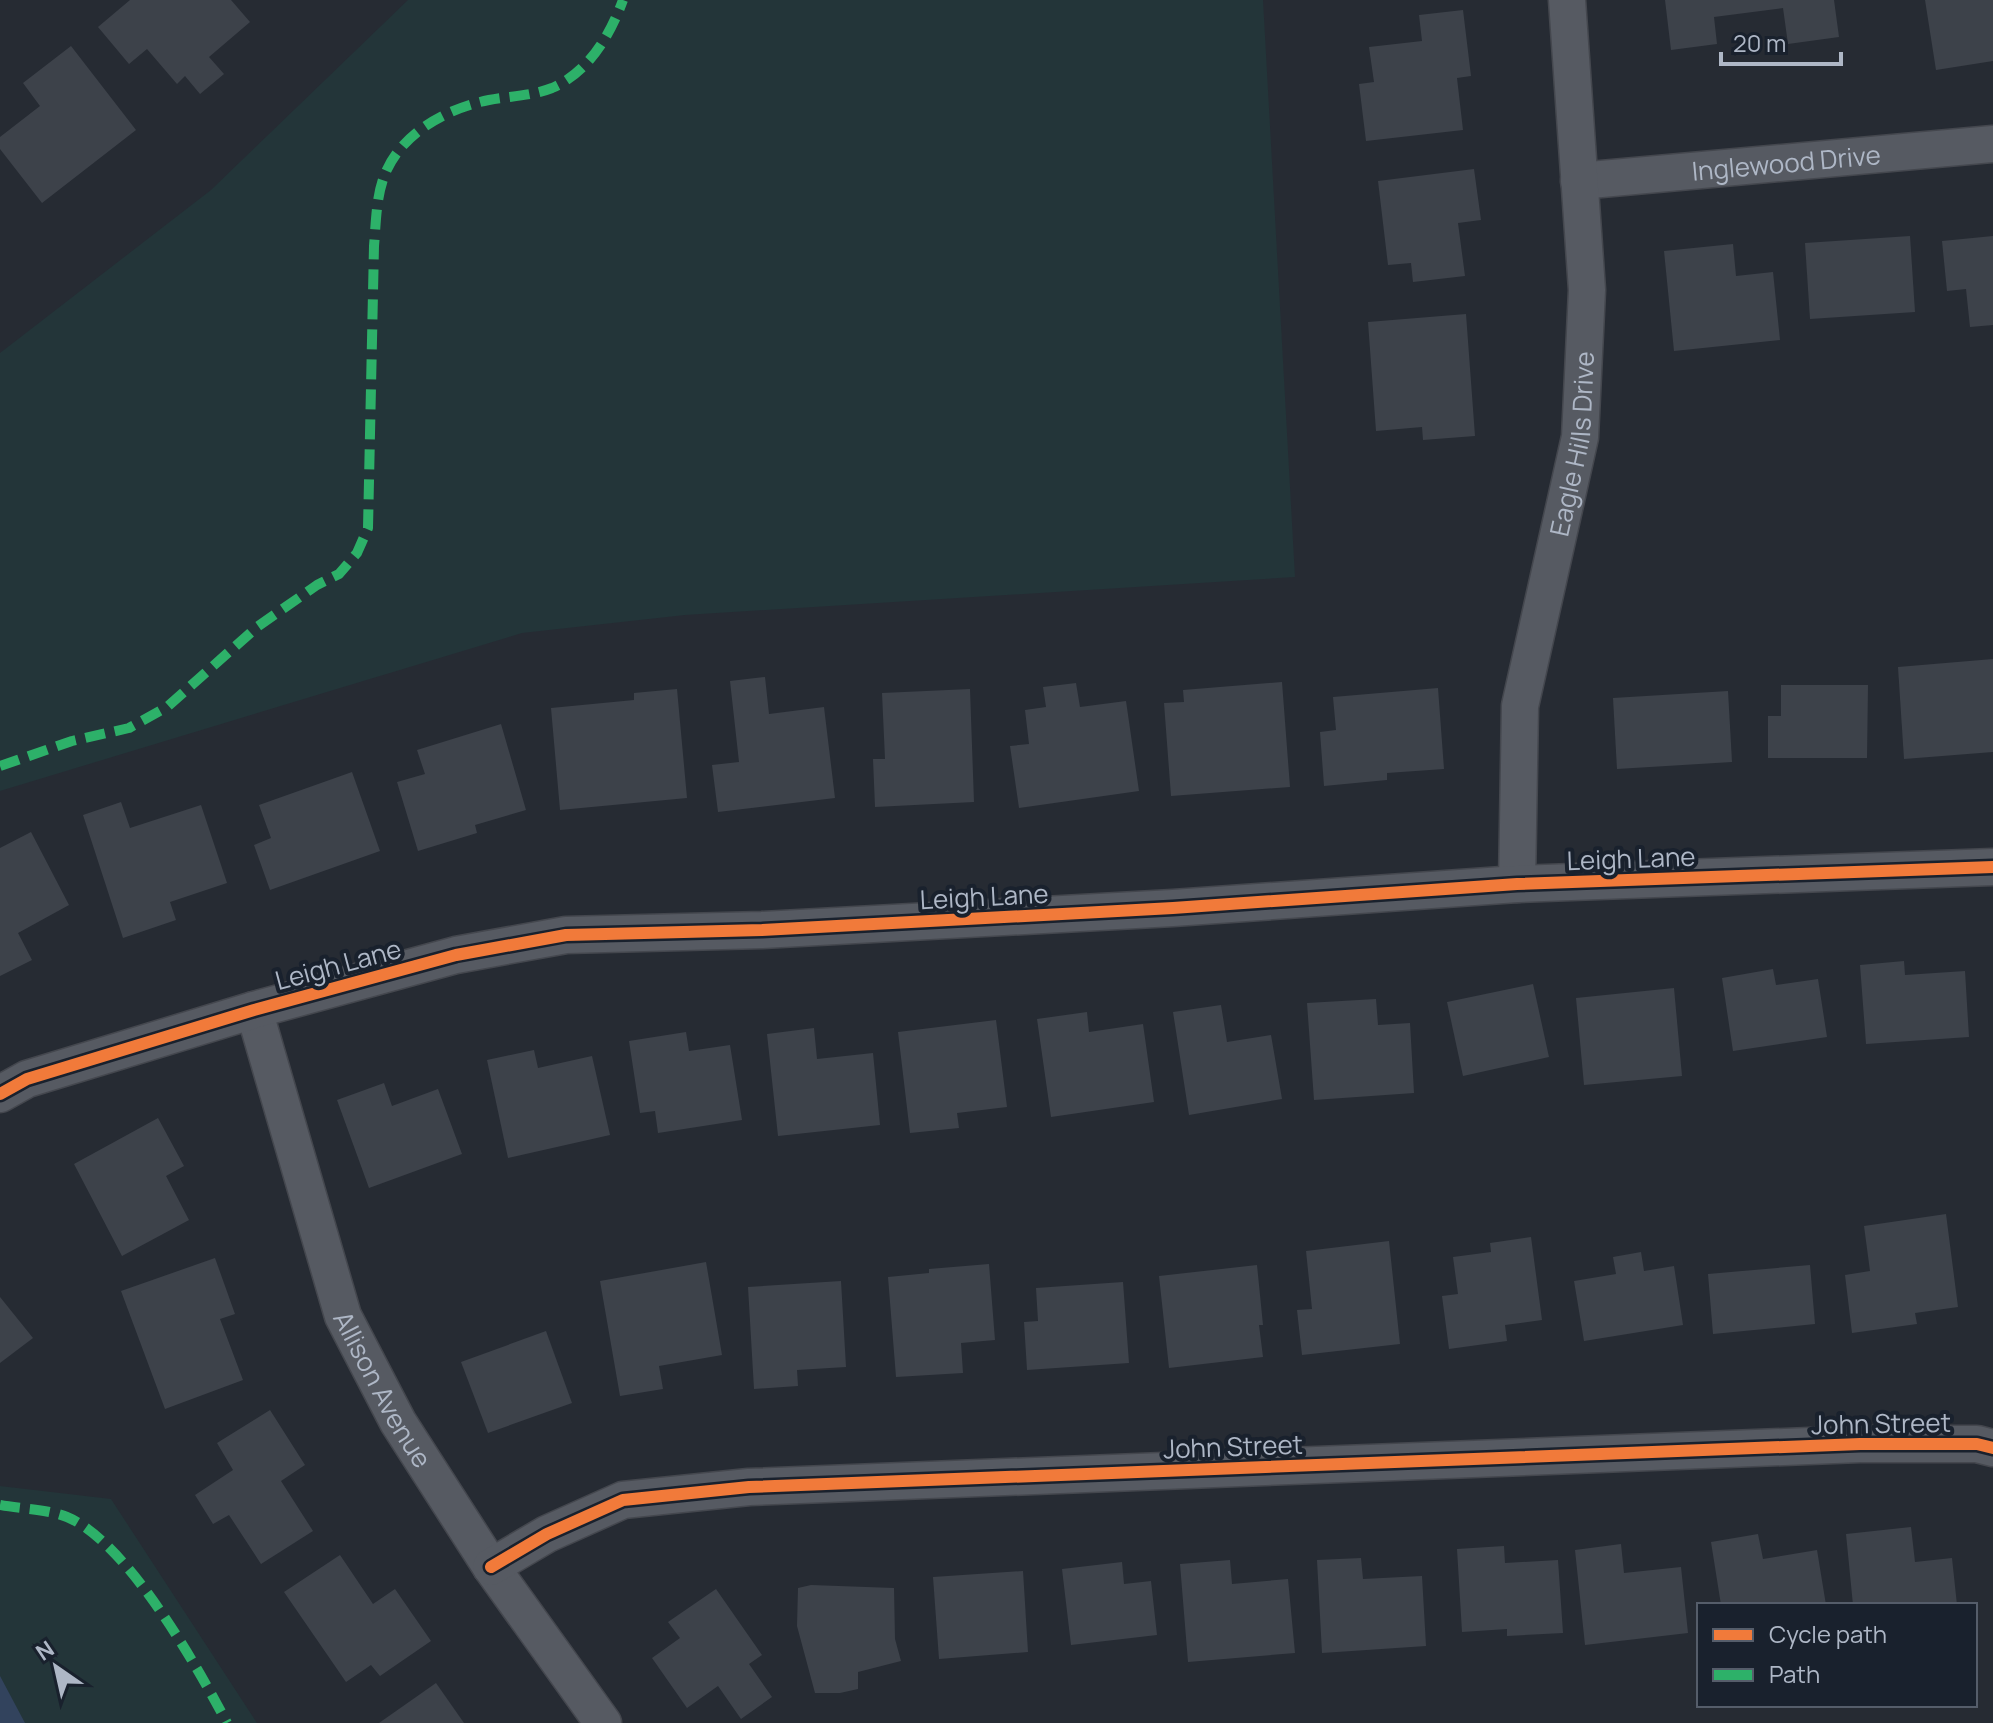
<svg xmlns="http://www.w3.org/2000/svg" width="1993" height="1723" font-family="Manrope,sans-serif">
	<rect width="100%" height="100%" fill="#262b33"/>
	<g fill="#233539">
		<path d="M408 0H1263L1295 577 685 615 522 633 0 791V353L211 190Z"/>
		<path d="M0 1486 111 1499 257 1723H0Z"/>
	</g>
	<path fill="#32435d" d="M0 1676 25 1723H0Z"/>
	<g fill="#3d424a">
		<path d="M130 0H231L250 22 209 57 224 74 200 94 185 76 177 84 147 49 129 64 98 27Z"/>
		<path d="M1665 0H1834L1839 37 1788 44 1783 8 1714 17 1717 44 1671 50Z"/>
		<path d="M1925 0H1993V61L1936 70Z"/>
		<path d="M1463 10 1471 76 1457 78 1463 130 1366 141 1359 84 1374 82 1369 47 1422 41 1419 15Z"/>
		<path d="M71 46 136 130 42 203 0 149V137L40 106 23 83Z"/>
		<path d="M1474 169 1481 220 1458 223 1465 276 1413 282 1411 263 1388 265 1378 181Z"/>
		<path d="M1910 236 1915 312 1810 319 1805 243Z"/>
		<path d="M1993 236V325L1970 327 1966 289 1947 291 1942 241Z"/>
		<path d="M1733 244 1736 276 1773 272 1780 340 1674 351 1664 251Z"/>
		<path d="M1466 314 1475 436 1423 440 1422 427 1376 431 1368 322Z"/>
		<path d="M1993 659V752L1904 759 1898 667Z"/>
		<path d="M765 677 769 714 824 707 835 798 718 812 712 765 739 762 730 681Z"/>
		<path d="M1282 682 1290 787 1171 796 1164 703 1184 702 1183 690Z"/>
		<path d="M1076 683 1080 707 1126 701 1139 791 1019 808 1010 746 1029 744 1025 710 1046 707 1043 687Z"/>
		<path d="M1781 685H1868L1867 758H1768V716H1781Z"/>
		<path d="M1438 688 1444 769 1387 773V780L1324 786 1320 732 1336 730 1333 697Z"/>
		<path d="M677 689 687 798 560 810 551 708 634 700V693Z"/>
		<path d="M970 689 974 802 875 807 873 759H885L882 693Z"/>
		<path d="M1728 691 1732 762 1617 769 1613 698Z"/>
		<path d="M501 724 526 810 475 825 477 833 418 851 397 782 425 774 417 750Z"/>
		<path d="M352 772 380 851 270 890 254 845 271 838 259 805Z"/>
		<path d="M121 802 130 828 201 805 227 883 170 902 176 920 123 938 83 815Z"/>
		<path d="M31 832 69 905 18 933 32 960 0 976V848Z"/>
		<path d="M1904 961 1905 975 1965 971 1969 1037 1866 1044 1860 965Z"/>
		<path d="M1773 969 1776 985 1818 979 1827 1037 1733 1051 1722 978Z"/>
		<path d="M1533 984 1549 1057 1463 1076 1447 1002Z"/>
		<path d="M1674 988 1682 1076 1584 1085 1576 998Z"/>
		<path d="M1376 999 1378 1025 1410 1023 1414 1093 1314 1100 1307 1003Z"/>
		<path d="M1221 1005 1227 1042 1271 1035 1282 1099 1189 1115 1173 1012Z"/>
		<path d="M1087 1012 1089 1032 1143 1024 1154 1102 1051 1117 1037 1019Z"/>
		<path d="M996 1020 1007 1107 957 1113 959 1128 910 1133 898 1032Z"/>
		<path d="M814 1028 817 1059 873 1053 880 1125 778 1136 767 1034Z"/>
		<path d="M686 1032 689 1051 730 1045 742 1120 658 1133 655 1111 640 1113 629 1041Z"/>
		<path d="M534 1050 538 1068 592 1056 610 1135 508 1158 487 1060Z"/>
		<path d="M384 1083 392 1106 438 1089 462 1154 369 1188 337 1100Z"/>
		<path d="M158 1118 184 1166 166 1176 189 1220 122 1256 74 1164Z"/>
		<path d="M1946 1214 1958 1307 1915 1313 1917 1324 1852 1333 1845 1275 1870 1271 1864 1226Z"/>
		<path d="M1531 1237 1542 1320 1505 1325 1507 1341 1449 1349 1442 1296 1458 1294 1453 1257 1491 1252 1490 1243Z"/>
		<path d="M1389 1241 1400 1344 1302 1355 1297 1310 1312 1309 1306 1251Z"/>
		<path d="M1641 1252 1644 1271 1674 1266 1683 1325 1584 1341 1574 1281 1616 1274 1613 1257Z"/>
		<path d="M215 1258 235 1314 220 1319 243 1380 165 1409 121 1291Z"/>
		<path d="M706 1262 722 1355 659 1366 663 1389 620 1396 600 1281Z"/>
		<path d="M989 1264 995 1340 961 1343 963 1373 896 1377 888 1277 929 1273V1269Z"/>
		<path d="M1257 1265 1263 1325H1259L1263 1357 1169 1368 1159 1276Z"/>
		<path d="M1810 1265 1815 1324 1713 1334 1708 1274Z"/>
		<path d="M841 1281 846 1367 797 1370 798 1386 754 1389 748 1287Z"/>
		<path d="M1123 1282 1129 1363 1027 1370 1024 1322 1038 1321 1036 1288Z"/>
		<path d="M0 1297 33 1338 0 1363Z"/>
		<path d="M546 1331 572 1403 488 1433 461 1362Z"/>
		<path d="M270 1410 305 1465 281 1481 313 1531 261 1564 229 1515 213 1524 195 1495 233 1470 217 1443Z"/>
		<path d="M1911 1527 1915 1562 1952 1558 1957 1605H1853L1846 1534Z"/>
		<path d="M1758 1534 1763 1559 1817 1550 1826 1605H1721L1711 1542Z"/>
		<path d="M1621 1544 1624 1573 1681 1567 1688 1633 1585 1645 1575 1550Z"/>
		<path d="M1504 1546 1505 1563 1558 1560 1563 1633 1507 1636V1629L1462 1632 1457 1549Z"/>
		<path d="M340 1555 373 1604 395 1589 431 1641 380 1676 371 1665 346 1682 284 1592Z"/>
		<path d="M1361 1558 1363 1579 1422 1576 1426 1646 1322 1653 1317 1560Z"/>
		<path d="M1230 1560 1232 1584 1288 1579 1295 1653 1188 1662 1180 1564Z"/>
		<path d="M1122 1562 1124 1584 1151 1581 1157 1635 1071 1645 1062 1569Z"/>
		<path d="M1023 1571 1028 1652 939 1659 933 1577Z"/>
		<path d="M811 1585 894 1588 895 1639 901 1661 858 1672V1689L840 1693H815L797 1626 798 1588Z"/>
		<path d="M716 1589 762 1655 749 1664 772 1697 741 1719 718 1686 687 1708 652 1658 680 1638 668 1622Z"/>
		<path d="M436 1683 464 1723H379Z"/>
	</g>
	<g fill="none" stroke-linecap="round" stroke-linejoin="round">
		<defs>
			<g id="street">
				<path id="s1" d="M1579 181 1993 144"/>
				<path id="s2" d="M1517 884 1520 706 1580 437 1587 290 1567 0"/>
				<path id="s3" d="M254 1010 343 1316 398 1422 491 1567 603 1723"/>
				<path d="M0 1094 27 1079 254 1010 456 955 566 935 762 930 1173 908 1517 884 1993 867"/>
				<path d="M491 1567 547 1534 623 1500 749 1487 1860 1444H1977L1993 1448"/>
			</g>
		</defs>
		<use href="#street" stroke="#44474e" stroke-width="39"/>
		<use href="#street" stroke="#565a62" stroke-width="36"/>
		<g stroke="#2db169" stroke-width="10" stroke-dasharray="20 10" stroke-linecap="butt">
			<path d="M0 766 72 741 129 728 167 707 257 627 317 585 339 574 357 553 368 528 374 246C376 223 376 196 385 174 401 135 441 112 480 102 503 96 529 97 552 88 589 72 610 35 623 0"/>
			<path d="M0 1505C21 1509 47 1509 67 1517 127 1542 197 1666 227 1723"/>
		</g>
		<defs>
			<g id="cycleway">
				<path d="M0 1094 27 1079 254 1010 456 955 566 935 762 930 1173 908 1517 884 1993 867"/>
				<path d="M491 1567 547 1534 623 1500 749 1487 1860 1444H1977L1993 1448"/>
			</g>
		</defs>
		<use href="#cycleway" stroke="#19212d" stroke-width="17"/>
		<use href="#cycleway" stroke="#f17a3a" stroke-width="12"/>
	</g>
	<g text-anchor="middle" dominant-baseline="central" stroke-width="8" stroke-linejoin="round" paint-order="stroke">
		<g font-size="26" fill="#aeb7c6" stroke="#19212d">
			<text stroke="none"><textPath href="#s1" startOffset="208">Inglewood Drive</textPath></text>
			<text stroke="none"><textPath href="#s2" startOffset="446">Eagle Hills Drive</textPath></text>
			<text transform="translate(1631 858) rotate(-2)">Leigh Lane</text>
			<text transform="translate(984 896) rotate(-3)">Leigh Lane</text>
			<text transform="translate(338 964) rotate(-15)">Leigh Lane</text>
			<text stroke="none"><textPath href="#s3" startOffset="402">Allison Avenue</textPath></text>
			<text transform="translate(1881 1423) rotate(-1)">John Street</text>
			<text transform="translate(1233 1446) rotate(-2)">John Street</text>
		</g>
	</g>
	<rect x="1697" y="1603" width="280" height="104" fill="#19212d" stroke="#555d6a" stroke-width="2"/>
	<rect x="1713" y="1629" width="40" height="12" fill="#f17a3a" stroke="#555d6a" stroke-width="2"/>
	<text x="1769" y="1643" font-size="24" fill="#aeb7c6">Cycle path</text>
	<rect x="1713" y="1669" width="40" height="12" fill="#2db169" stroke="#555d6a" stroke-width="2"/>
	<text x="1769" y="1683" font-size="24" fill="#aeb7c6">Path</text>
	<g transform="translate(56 1667) rotate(326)" stroke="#19212d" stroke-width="6" paint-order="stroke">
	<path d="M0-6L14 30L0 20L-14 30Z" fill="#aeb7c6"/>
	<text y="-12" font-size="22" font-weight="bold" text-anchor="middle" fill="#aeb7c6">N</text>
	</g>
	<path d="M1721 52v12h120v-12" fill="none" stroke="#aeb7c6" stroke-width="4"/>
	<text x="1733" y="52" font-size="24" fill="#aeb7c6" stroke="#19212d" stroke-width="6" paint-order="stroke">20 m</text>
</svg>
